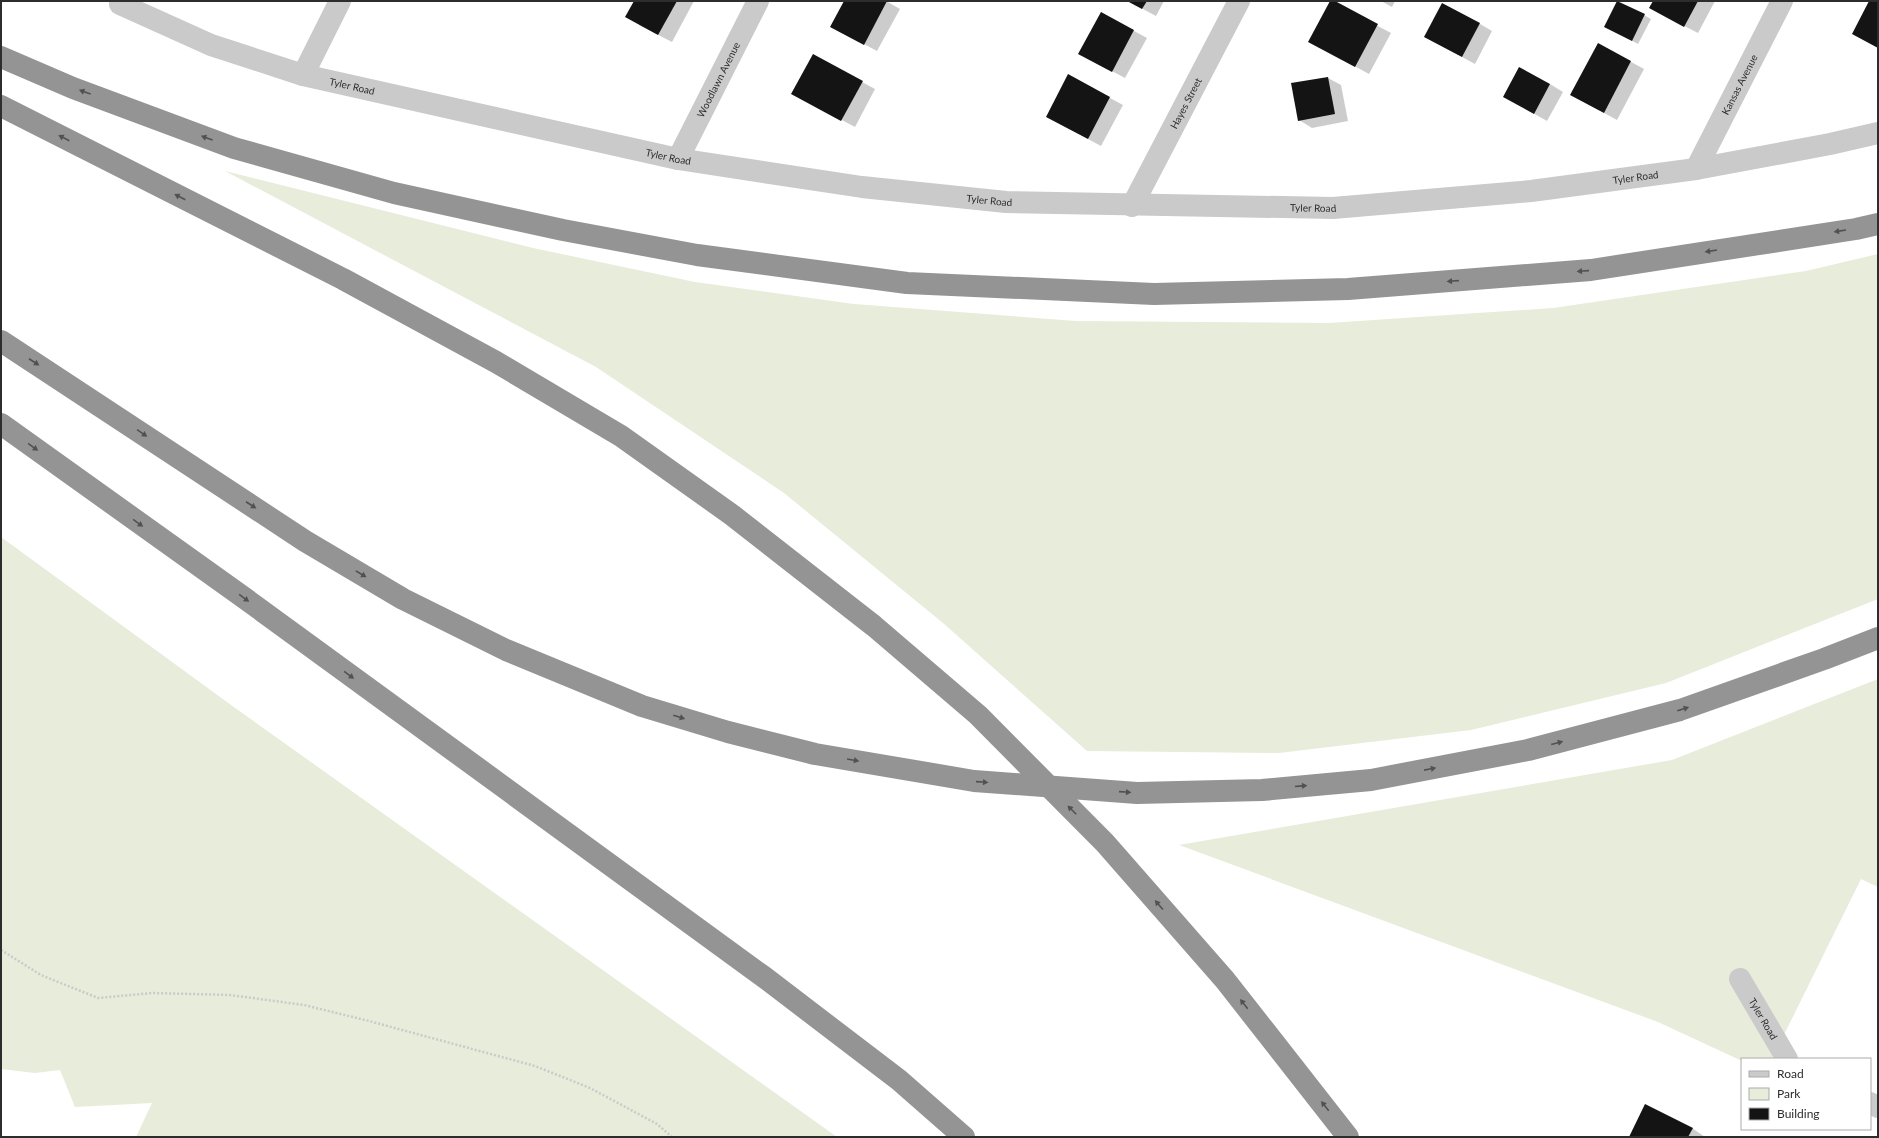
<svg xmlns="http://www.w3.org/2000/svg" width="1879" height="1138" font-family="Lato,sans-serif">
	<rect width="100%" height="100%" fill="#fff"/>
	<g fill="#e8ecda">
		<path d="M225 171 533 248 695 282 854 304 1076 321 1329 323 1553 308 1806 271 1878 254V599L1666 683 1471 730 1279 753 1087 751 943 623 784 493 596 367Z"/>
		<path d="M1 537 231 705 837 1137H136L152 1103 75 1107 60 1070 35 1073 1 1069Z"/>
		<path d="M1878 679V887L1861 879 1772 1059H1742V1061L1658 1022 1179 845 1672 760Z"/>
	</g>
	<g fill="#0003">
		<path d="M635 1H694L672 42 639 25Z"/>
		<path d="M845 1H886L900 9 877 51 845 34Z"/>
		<path d="M1128 1H1164L1156 16Z"/>
		<path d="M1331 1 1391 33 1369 74 1323 49Z"/>
		<path d="M1381 1H1395L1392 7Z"/>
		<path d="M1654 1H1715L1698 33 1663 15Z"/>
		<path d="M1101 13 1147 38 1125 78 1093 61Z"/>
		<path d="M1644 15 1651 19 1638 44 1612 30Z"/>
		<path d="M1480 24 1492 31 1475 64 1425 37Z"/>
		<path d="M1598 44 1644 69 1617 120 1584 102Z"/>
		<path d="M1069 76 1123 105 1101 146 1060 124Z"/>
		<path d="M1328 78 1341 85 1348 121 1312 128 1299 120Z"/>
		<path d="M862 82 875 89 855 127 806 101Z"/>
		<path d="M1550 84 1563 92 1547 121 1517 104Z"/>
		<path d="M1692 1128 1705 1137H1630Z"/>
	</g>
	<g fill="#141414">
		<path d="M634 1H677L658 35 625 17Z"/>
		<path d="M844 1H887L864 45 830 27Z"/>
		<path d="M1127 1H1147L1142 9Z"/>
		<path d="M1330 1H1335L1378 24 1355 67 1308 42Z"/>
		<path d="M1617 1 1645 14 1632 41 1604 27Z"/>
		<path d="M1653 1H1698L1684 27 1649 8Z"/>
		<path d="M1869 1H1878V48L1852 34Z"/>
		<path d="M1442 3 1480 23 1462 57 1424 37Z"/>
		<path d="M1101 12 1134 30 1112 72 1078 54Z"/>
		<path d="M1598 43 1631 61 1604 113 1570 95Z"/>
		<path d="M813 54 863 81 841 121 791 94Z"/>
		<path d="M1519 67 1550 84 1534 114 1503 97Z"/>
		<path d="M1068 74 1110 97 1088 139 1046 117Z"/>
		<path d="M1328 77 1335 114 1298 121 1291 83Z"/>
		<path d="M1645 1104 1693 1128 1688 1137H1629Z"/>
	</g>
	<g fill="none" stroke-linecap="round" stroke-linejoin="round">
		<path stroke="#cacaca" stroke-width="2.5" stroke-dasharray="2 2" stroke-linecap="butt" d="M1 950 41 975 98 998 152 993 230 995 304 1005 369 1021 535 1066 590 1088 657 1124 672 1137"/>
		<g stroke="#cacaca" stroke-width="22">
			<path id="s1" d="M120 4 211 45 303 75 678 159 862 187 1006 202 1333 208 1531 191 1696 169 1830 144 1878 133"/>
			<path d="M303 75 340 1"/>
			<path id="s2" d="M678 159 758 1"/>
			<path id="s3" d="M1696 169 1782 1"/>
			<path id="s4" d="M1132 206 1239 1"/>
			<path id="s5" d="M1740 979 1787 1059"/>
			<path d="M1870 1103 1878 1107"/>
		</g>
		<g stroke="#949494" stroke-width="22">
			<path d="M1 57 73 88 234 148 394 193 563 230 697 255 907 283 1154 294 1348 289 1591 270 1856 229 1878 224"/>
			<path d="M1 106 343 279 496 362 621 436 732 515 874 626 978 715 1105 843 1225 980 1348 1137"/>
			<path d="M1 341 305 541 403 599 506 650 642 706 728 732 815 754 974 781 1137 793 1262 790 1371 780 1528 750 1680 710 1824 659 1878 638"/>
			<path d="M1 424 243 597 764 977 899 1080 964 1137"/>
		</g>
	</g>
	<defs><path id="oneway-solid" d="M-6-.8H1V-3.2L6.5 0L1 3.2V.8H-6Z"/></defs>
	<g fill="#515151">
		<use href="#oneway-solid" transform="translate(85 92) rotate(-160)"/>
		<use href="#oneway-solid" transform="translate(64 138) rotate(-153)"/>
		<use href="#oneway-solid" transform="translate(207 138) rotate(-160)"/>
		<use href="#oneway-solid" transform="translate(180 197) rotate(-153)"/>
		<use href="#oneway-solid" transform="translate(1840 231) rotate(171)"/>
		<use href="#oneway-solid" transform="translate(1711 251) rotate(171)"/>
		<use href="#oneway-solid" transform="translate(1583 271) rotate(176)"/>
		<use href="#oneway-solid" transform="translate(1453 281) rotate(176)"/>
		<use href="#oneway-solid" transform="translate(34 362) rotate(33)"/>
		<use href="#oneway-solid" transform="translate(142 433) rotate(34)"/>
		<use href="#oneway-solid" transform="translate(33 447) rotate(36)"/>
		<use href="#oneway-solid" transform="translate(251 505) rotate(33)"/>
		<use href="#oneway-solid" transform="translate(138 523) rotate(36)"/>
		<use href="#oneway-solid" transform="translate(361 574) rotate(31)"/>
		<use href="#oneway-solid" transform="translate(244 598) rotate(36)"/>
		<use href="#oneway-solid" transform="translate(349 675) rotate(36)"/>
		<use href="#oneway-solid" transform="translate(1683 709) rotate(-18)"/>
		<use href="#oneway-solid" transform="translate(679 717) rotate(17)"/>
		<use href="#oneway-solid" transform="translate(1557 743) rotate(-15)"/>
		<use href="#oneway-solid" transform="translate(853 760) rotate(10)"/>
		<use href="#oneway-solid" transform="translate(1430 769) rotate(-11)"/>
		<use href="#oneway-solid" transform="translate(982 782) rotate(4)"/>
		<use href="#oneway-solid" transform="translate(1301 786) rotate(-5)"/>
		<use href="#oneway-solid" transform="translate(1125 792) rotate(4)"/>
		<use href="#oneway-solid" transform="translate(1072 810) rotate(-135)"/>
		<use href="#oneway-solid" transform="translate(1159 905) rotate(-131)"/>
		<use href="#oneway-solid" transform="translate(1244 1004) rotate(-128)"/>
		<use href="#oneway-solid" transform="translate(1325 1106) rotate(-128)"/>
	</g>
	<g text-anchor="middle" dominant-baseline="central" stroke-width="4" stroke-linejoin="round" paint-order="stroke">
		<g font-size="10" fill="#2d2d2d" stroke="#fff">
			<text stroke="none"><textPath href="#s2" startOffset="89">Woodlawn Avenue</textPath></text>
			<text stroke="none"><textPath href="#s3" startOffset="95">Kansas Avenue</textPath></text>
			<text stroke="none"><textPath href="#s1" startOffset="247">Tyler Road</textPath></text>
			<text stroke="none"><textPath href="#s4" startOffset="116">Hayes Street</textPath></text>
			<text stroke="none"><textPath href="#s1" startOffset="571">Tyler Road</textPath></text>
			<text stroke="none"><textPath href="#s1" startOffset="1543">Tyler Road</textPath></text>
			<text stroke="none"><textPath href="#s1" startOffset="895">Tyler Road</textPath></text>
			<text stroke="none"><textPath href="#s1" startOffset="1219">Tyler Road</textPath></text>
			<text stroke="none"><textPath href="#s5" startOffset="46">Tyler Road</textPath></text>
		</g>
	</g>
	<rect width="1879" height="1138" fill="none" stroke="#2d2d2d" stroke-width="4"/>
	<rect x="1741" y="1058" width="130" height="72" fill="#ffffff" stroke="#ababab"/>
	<rect x="1749" y="1071" width="20" height="6" fill="#cacaca" stroke="#ababab"/>
	<text x="1777" y="1078" font-size="12" fill="#2d2d2d">Road</text>
	<rect x="1749" y="1088" width="20" height="12" fill="#e8ecda" stroke="#ababab"/>
	<text x="1777" y="1098" font-size="12" fill="#2d2d2d">Park</text>
	<rect x="1749" y="1108" width="20" height="12" fill="#141414" stroke="#ababab"/>
	<text x="1777" y="1118" font-size="12" fill="#2d2d2d">Building</text>
</svg>
